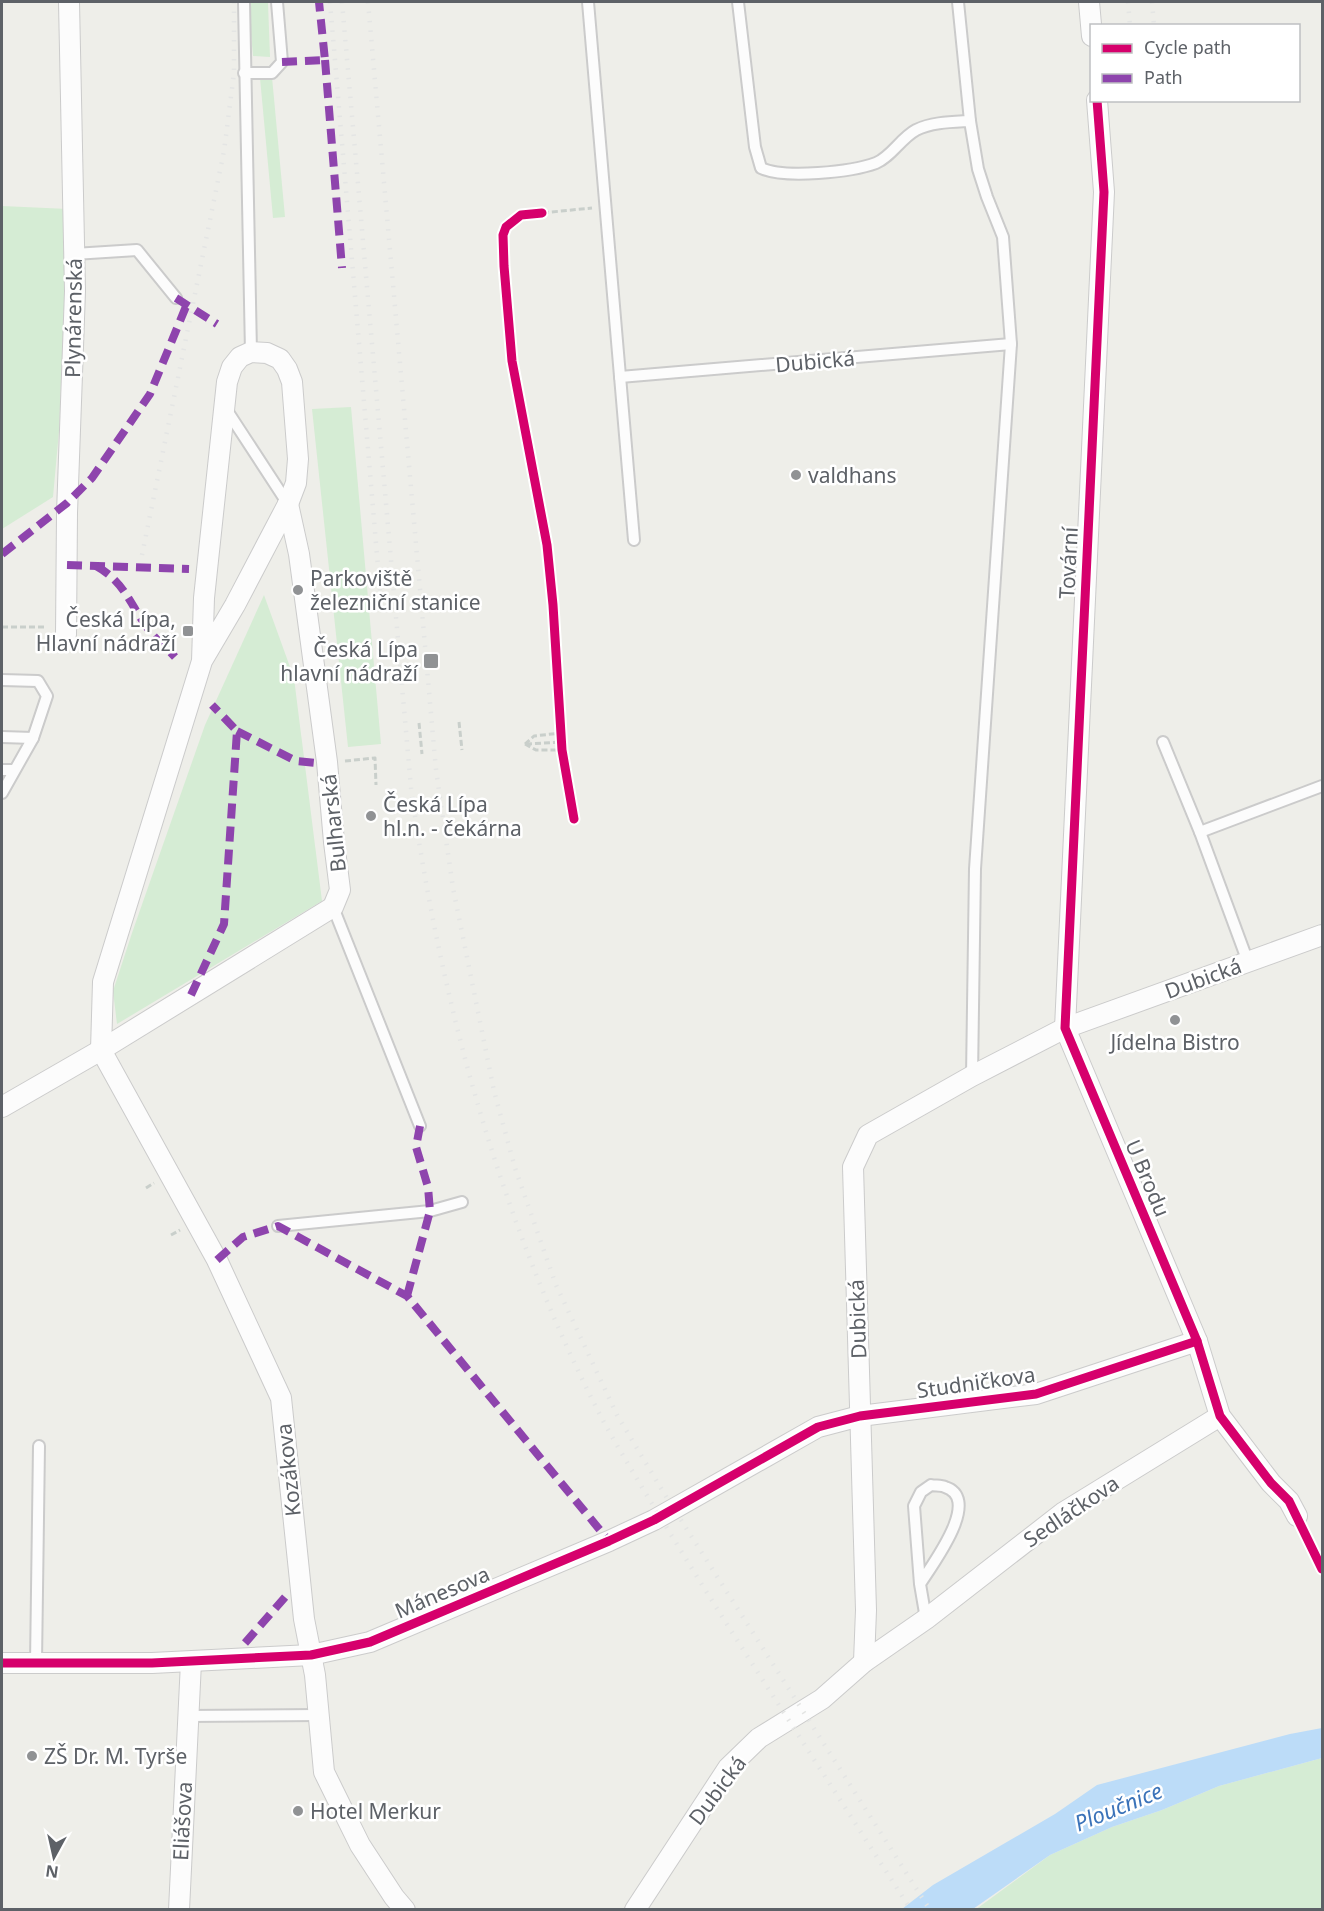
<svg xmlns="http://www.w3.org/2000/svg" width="1324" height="1911" font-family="'Noto Sans',sans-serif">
	<rect width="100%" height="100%" fill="#eeeee9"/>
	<g fill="#d5ecd4">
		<path d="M248 2 268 3 270 57 253 56Z"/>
		<path d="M272 77 285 217 273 218 260 78Z"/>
		<path d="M2 206 68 209 59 431 53 497 2 529Z"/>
		<path d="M351 407 381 744 348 747 312 409Z"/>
		<path d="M264 595 294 678 322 901 117 1024 113 991 132 933 205 725Z"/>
		<path d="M1322 1758V1909L975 1910 1050 1855 1112 1827 1162 1810 1219 1786Z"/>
	</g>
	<path fill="#bcdcf8" d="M1322 1728V1758L1219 1786 1162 1810 1112 1827 1050 1855 973 1909H902L933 1885 1055 1814 1097 1785 1290 1734Z"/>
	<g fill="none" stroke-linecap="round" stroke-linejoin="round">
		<defs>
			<g id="service">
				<path d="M244 2 251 352"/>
				<path d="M588 2 634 540"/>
				<path d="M738 2 755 147 761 168C784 179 852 172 876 163 891 157 901 138 916 130 932 122 952 122 970 121"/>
				<path d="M958 2 970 121 978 169 987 197 1003 237 1011 344 975 869 972 1076"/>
				<path d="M244 73H272L282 62 277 2"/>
				<path d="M74 254 137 250 176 298"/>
				<path d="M620 377 1011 344"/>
				<path d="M226 409 288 504"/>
				<path d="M2 680 38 681 47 696 33 738"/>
				<path d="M2 737 33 738 2 793"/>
				<path d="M1163 742 1200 832 1248 962"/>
				<path d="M2 770H14"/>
				<path d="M1200 832 1322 786"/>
				<path d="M333 907 420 1126"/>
				<path d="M278 1226 430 1211 462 1202"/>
				<path d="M920 1584C931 1566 983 1499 945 1487 941 1485 935 1486 931 1485L921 1492 914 1506 920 1584 926 1619"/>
				<path d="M36 1663 39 1446"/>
				<path d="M187 1716 319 1715"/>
			</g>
			<g id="minor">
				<path d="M1089 2 1092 36"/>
				<path d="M1097 100 1104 192 1065 1028 1197 1341 1220 1416 1271 1483 1289 1501 1297 1516"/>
				<path d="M66 635 67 513 75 291 69 2"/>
				<path d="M101 1050 103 982 202 661 235 605 288 504 296 483 298 459 292 382 287 369 280 359 267 353 251 352 240 357 232 367 227 382 204 598 202 661"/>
				<path d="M101 1050 217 1260 281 1398 304 1619 315 1675 324 1772 360 1845 394 1897 405 1910"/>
				<path d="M2 1107 101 1050 333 907 340 890 334 842 327 762 299 554 288 504"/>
				<path d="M864 1662 866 1610 853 1167 868 1135 972 1076 1065 1028 1322 935"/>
				<path d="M2 1663H152L311 1655 370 1642 609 1541 654 1520 818 1427 860 1416 1036 1394 1197 1341"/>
				<path d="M179 1910 191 1662"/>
				<path d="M635 1910 728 1768 759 1738 822 1699 864 1662 926 1619 1064 1512 1220 1416"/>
			</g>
		</defs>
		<use href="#service" stroke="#cbcbcb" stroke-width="14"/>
		<use href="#minor" stroke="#cbcbcb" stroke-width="22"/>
		<g stroke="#c9cfcb" stroke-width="3" stroke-dasharray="6 3" stroke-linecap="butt">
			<path d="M2 627H47"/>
			<path d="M459 722 462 750"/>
			<path d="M419 723 422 754"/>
			<path d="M525 744 534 736 561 733"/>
			<path d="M525 744 536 750H562"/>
			<path d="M526 744 562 742"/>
			<path d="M345 761 375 758 376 785"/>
			<path d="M574 819 562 750 553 605 547 545 512 361 503 235 506 227 521 215 592 208"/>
			<path d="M146 1188 154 1183"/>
			<path d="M171 1235 180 1230"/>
		</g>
		<use href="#service" stroke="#fcfcfc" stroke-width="10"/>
		<use href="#minor" stroke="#fcfcfc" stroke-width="20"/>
		<g stroke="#e4e5e4" stroke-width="4.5" stroke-dasharray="1.5 8" stroke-linecap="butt">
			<path d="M330 2 382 614"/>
			<path d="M342 2 411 788C440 998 499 1217 596 1407 611 1437 629 1465 646 1494 673 1538 700 1582 728 1626 789 1721 850 1815 911 1910"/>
			<path d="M368 2 436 770 453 888 494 1091 515 1168 556 1285 617 1415 665 1495 930 1910"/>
			<path d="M1128 2 1130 26"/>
			<path d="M1152 2 1154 26"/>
			<path d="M142 555 224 151 234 73V2"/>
		</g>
		<g stroke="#8e44ad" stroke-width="8" stroke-dasharray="15 8" stroke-linecap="butt">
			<path d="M325 60 342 268"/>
			<path d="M282 62 325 60 319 2"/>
			<path d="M176 298 217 324"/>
			<path d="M2 554 67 503 92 478 150 394 187 304"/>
			<path d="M67 565 189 569"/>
			<path d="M96 566C125 582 130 605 149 630 156 640 167 648 175 657"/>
			<path d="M237 731 296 761 317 763"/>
			<path d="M191 995 224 924 237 731 212 705"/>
			<path d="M217 1260 243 1237 278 1226 407 1296 609 1541"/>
			<path d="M407 1296 430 1211 428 1187 416 1147 420 1126"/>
			<path d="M245 1643 286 1596"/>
		</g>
		<defs>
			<g id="cycleway">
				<path d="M1097 100 1104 192 1065 1028 1197 1341 1220 1416 1271 1483 1289 1501 1322 1569"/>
				<path d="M542 213 521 215 506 227 503 235 504 266 512 361 547 545 553 605 562 750 574 819"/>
				<path d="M2 1663H152L311 1655 370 1642 609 1541 654 1520 818 1427 860 1416 1036 1394 1197 1341"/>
			</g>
		</defs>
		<use href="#cycleway" stroke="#fff" stroke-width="13"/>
		<use href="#cycleway" stroke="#d6006c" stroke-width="9"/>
	</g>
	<g fill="#909294" stroke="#fff" stroke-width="2">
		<circle cx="796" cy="475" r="6"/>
		<circle cx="298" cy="590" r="6"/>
		<rect x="182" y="625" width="12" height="12" rx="3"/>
		<rect x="423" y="653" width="16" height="16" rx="3"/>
		<circle cx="371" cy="816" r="6"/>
		<circle cx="1175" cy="1020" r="6"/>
		<circle cx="32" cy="1756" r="6"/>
		<circle cx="298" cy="1811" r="6"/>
	</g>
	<g text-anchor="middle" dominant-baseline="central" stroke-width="5" stroke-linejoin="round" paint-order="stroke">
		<g font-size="21" fill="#5d6167" stroke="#fff">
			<text transform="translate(73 318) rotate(-89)">Plynárenská</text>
			<text transform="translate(815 361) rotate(-5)">Dubická</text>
			<text transform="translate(1068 563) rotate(-87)">Tovární</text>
			<text transform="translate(333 823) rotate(-96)">Bulharská</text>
			<text transform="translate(1203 978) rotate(-20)">Dubická</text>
			<text transform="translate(1148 1178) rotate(67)">U Brodu</text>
			<text transform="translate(857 1319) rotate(-92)">Dubická</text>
			<text transform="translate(976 1382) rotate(-8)">Studničkova</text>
			<text transform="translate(288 1470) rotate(-96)">Kozákova</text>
			<text transform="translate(1071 1511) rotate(-34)">Sedláčkova</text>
			<text transform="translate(442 1592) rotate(-23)">Mánesova</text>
			<text transform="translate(717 1790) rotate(-53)">Dubická</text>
			<text transform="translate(182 1821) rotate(-87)">Eliášova</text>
		</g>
		<g font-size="21" fill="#5d6167" stroke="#fff" text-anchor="start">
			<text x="808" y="475">valdhans</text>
			<text x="310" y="578">Parkoviště<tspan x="310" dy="24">železniční stanice</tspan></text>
			<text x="176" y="619" text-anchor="end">Česká Lípa,<tspan x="176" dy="24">Hlavní nádraží</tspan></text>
			<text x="418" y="649" text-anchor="end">Česká Lípa<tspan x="418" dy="24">hlavní nádraží</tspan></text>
			<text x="383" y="804">Česká Lípa<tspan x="383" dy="24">hl.n. - čekárna</tspan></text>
			<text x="1175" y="1042" text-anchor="middle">Jídelna Bistro</text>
			<text x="44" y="1756">ZŠ Dr. M. Tyrše</text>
			<text x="310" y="1811">Hotel Merkur</text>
		</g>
		<g font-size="22" font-style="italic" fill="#3b73b9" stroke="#fff">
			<text transform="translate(1118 1806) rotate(-22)">Ploučnice</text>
		</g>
	</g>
	<rect width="1324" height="1911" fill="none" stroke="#5d6167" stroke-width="6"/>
	<rect x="1090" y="24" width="210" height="78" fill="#ffffff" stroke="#bec0c2" stroke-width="1.5"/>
	<rect x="1102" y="44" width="30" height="9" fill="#d6006c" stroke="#bec0c2" stroke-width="1.5"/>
	<text x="1144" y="54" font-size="18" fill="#5d6167">Cycle path</text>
	<rect x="1102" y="74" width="30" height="9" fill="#8e44ad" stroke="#bec0c2" stroke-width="1.5"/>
	<text x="1144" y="84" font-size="18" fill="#5d6167">Path</text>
	<g transform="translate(54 1857) rotate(188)" stroke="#ffffff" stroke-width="4.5" paint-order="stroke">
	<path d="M0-4.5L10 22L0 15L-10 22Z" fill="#5d6167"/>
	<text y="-9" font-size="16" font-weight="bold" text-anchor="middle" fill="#5d6167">N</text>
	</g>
</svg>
